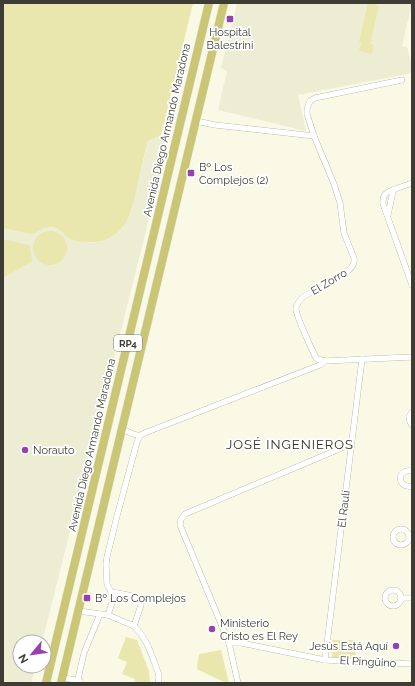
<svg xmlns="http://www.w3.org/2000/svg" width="415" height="686" font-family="Raleway,sans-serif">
	<rect width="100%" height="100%" fill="#f9f9e6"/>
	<g fill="#ededd4">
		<path d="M237 3H412L402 46 407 47 412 65V73L298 95 306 131 218 110 227 71 221 68Z"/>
		<path d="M161 135 169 139 145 235 42 642H20V666H36L31 683H3V228L29 234 45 227H50L55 228 61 230 73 240 92 243 102 241 131 212 148 141Z"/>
	</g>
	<g fill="#e9e7ad">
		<path d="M3 3H193L161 135 148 141C144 155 141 169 138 183 133 205 130 227 109 238 101 242 94 243 85 242 81 242 76 241 73 240 64 236 60 226 49 227 42 227 36 234 29 234L3 228Z"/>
		<path d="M368 3H377V6H379L370 44 374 45 372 54 359 51 361 43 359 42Z"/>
		<circle cx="50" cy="248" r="17"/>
		<path d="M3 239 28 245 30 246 32 261 31 262 3 278Z"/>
		<path d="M126 637 137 640 149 671 150 683H134L135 679 122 674 127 662 118 658Z"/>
		<path d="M332 640H356V661L332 660Z"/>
		<path d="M221 650 229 683H226L197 669 199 654Z"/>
	</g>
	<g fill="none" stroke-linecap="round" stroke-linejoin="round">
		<defs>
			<g id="street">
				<path d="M402 80 315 98 310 101 307 109V114L314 136 334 184 340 203 344 233 354 258C355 264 352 267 348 271L303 297C300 300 297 303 296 308 295 315 311 347 315 356L317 359 325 361 412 357"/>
				<path d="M196 121 215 125 314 136"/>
				<path d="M395 189C387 192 382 194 383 204L412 285"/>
				<path d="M388 215 393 191 395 189 412 183"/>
				<path d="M412 412 409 417 410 422 412 425"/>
				<path d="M122 429 133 434 140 436"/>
				<path d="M412 471C396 468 397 489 412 486"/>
				<circle cx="401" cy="537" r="8"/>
				<circle cx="393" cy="598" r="8"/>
				<path d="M401 598H412"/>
				<path d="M79 611 100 614"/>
				<path d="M108 615 115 593"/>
				<path d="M134 626C148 640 151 654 158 672L159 677 158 683"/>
				<path d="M229 643H241L325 660 412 664"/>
				<path d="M325 660 362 359"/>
				<path d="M62 678 78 680 80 681"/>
				<path d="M77 683 84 653 100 614 108 615 134 626 141 605C141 604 141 603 141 602 138 595 117 593 111 592L107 584 106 564 107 557 117 516 137 442 140 436 142 434 320 365 325 361"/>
				<path d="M238 683 229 643 180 525 181 519 185 514 344 447 352 445"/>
			</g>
			<g id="primary">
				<path d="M46 683 209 3"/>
				<path d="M61 683 224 3"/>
			</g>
		</defs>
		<use href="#street" stroke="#9f9f8e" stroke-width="6"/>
		<use href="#primary" stroke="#e0e0df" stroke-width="9"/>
		<use href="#street" stroke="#fff" stroke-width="5.5"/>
		<use href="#primary" stroke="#cac674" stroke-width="8"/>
	</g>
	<g fill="#9741ae" stroke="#fff" stroke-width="1.5">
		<rect x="226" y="15" width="8" height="8" rx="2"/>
		<rect x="187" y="169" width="8" height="8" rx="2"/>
		<circle cx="25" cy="450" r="4"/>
		<rect x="83" y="594" width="8" height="8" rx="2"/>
		<circle cx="212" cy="629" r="4"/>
		<circle cx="396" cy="646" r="4"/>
	</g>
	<g text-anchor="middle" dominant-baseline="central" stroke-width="3.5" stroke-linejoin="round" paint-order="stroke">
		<rect fill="#fff" stroke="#777772" stroke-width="1" x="114" y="335" width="28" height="16" rx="3"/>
		<g font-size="10" font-weight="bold" fill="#3d3d36">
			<text x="128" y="343">RP4</text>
		</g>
		<g font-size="11" fill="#3d3d36" stroke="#fff" text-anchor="start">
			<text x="230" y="32" text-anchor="middle">Hospital<tspan x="230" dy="13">Balestrini</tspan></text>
			<text x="199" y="167">Bº Los<tspan x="199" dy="13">Complejos (2)</tspan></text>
			<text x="33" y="450">Norauto</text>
			<text x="95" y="598">Bº Los Complejos</text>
			<text x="220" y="623">Ministerio<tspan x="220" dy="13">Cristo es El Rey</tspan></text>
			<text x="388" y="646" text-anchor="end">Jesús Está Aquí</text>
		</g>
		<g font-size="11" fill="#3d3d36" stroke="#fff">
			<text transform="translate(167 130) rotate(-77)">Avenida Diego Armando Maradona</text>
			<text transform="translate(329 282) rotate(-31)">El Zorro</text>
			<text transform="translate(92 445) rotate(-77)">Avenida Diego Armando Maradona</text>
			<text transform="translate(344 509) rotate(-83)">El Raulí</text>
			<text transform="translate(368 662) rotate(3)">El Pingüino</text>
		</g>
		<g font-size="13" letter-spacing="1" fill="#303022" stroke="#fff">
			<text x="290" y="444">JOSÉ INGENIEROS</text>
		</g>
	</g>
	<rect width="415" height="686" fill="none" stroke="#3d3d36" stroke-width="8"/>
	<g transform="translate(32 654) rotate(241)"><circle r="19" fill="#ffffff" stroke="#b1b1af"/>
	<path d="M0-3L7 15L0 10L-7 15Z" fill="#9741ae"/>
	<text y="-6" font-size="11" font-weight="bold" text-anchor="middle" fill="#3d3d36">N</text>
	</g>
</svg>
